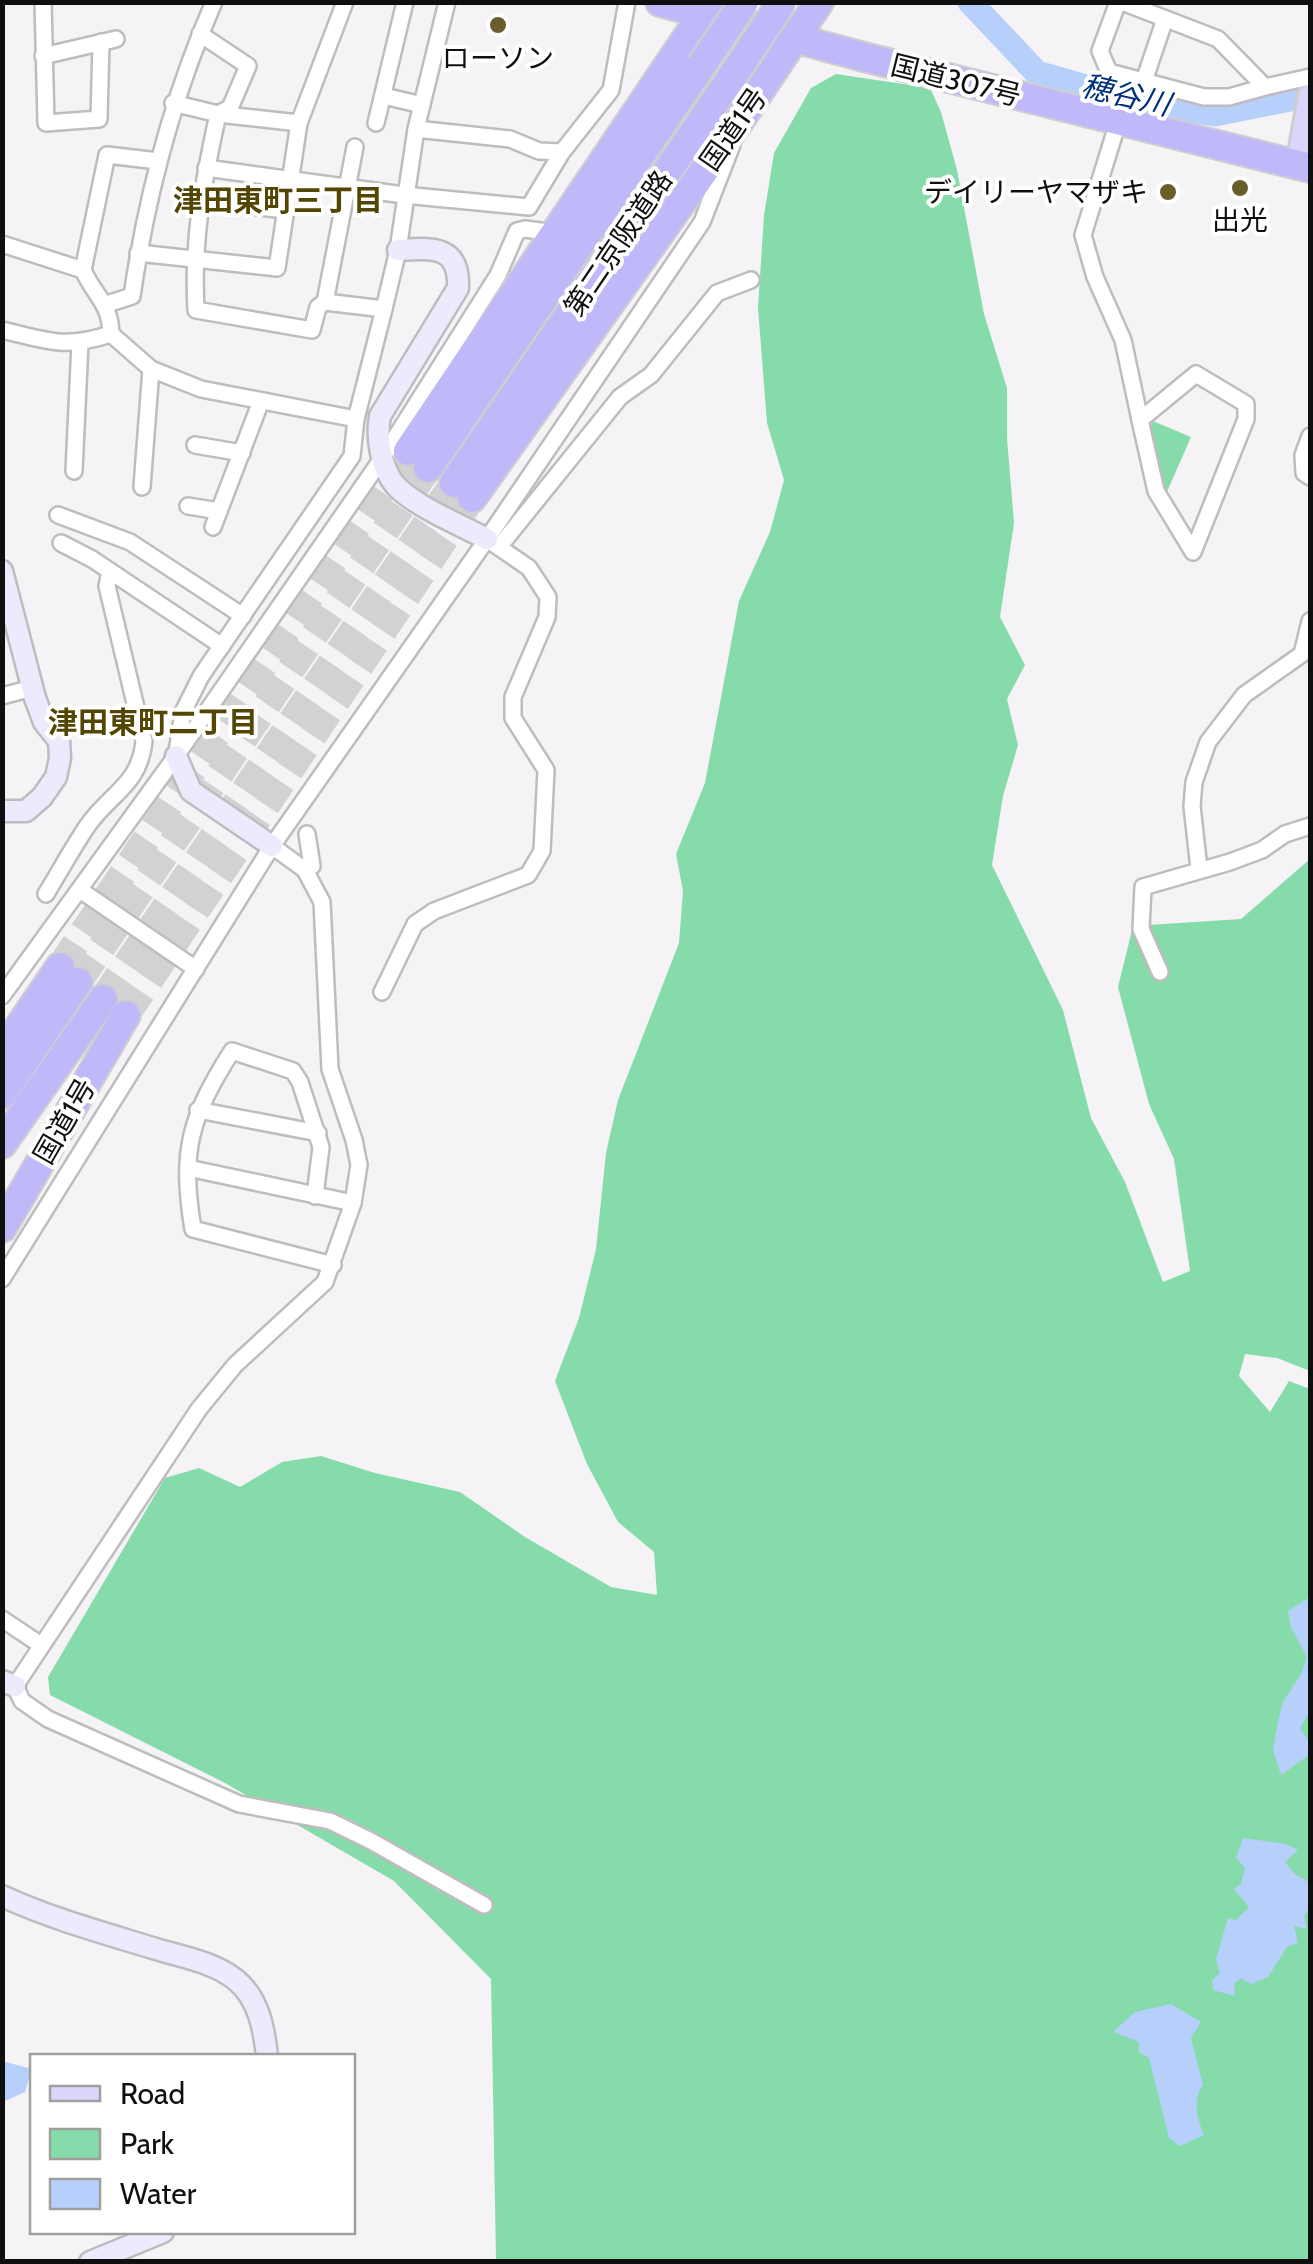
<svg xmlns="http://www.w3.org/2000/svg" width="1313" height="2264" font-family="Cabin,'Noto Sans JP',sans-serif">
	<rect width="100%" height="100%" fill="#f6f3f6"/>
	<g fill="#85dcaa">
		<path d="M836 74 930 88 941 112 957 170 984 314 1007 388V438L1014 523 1000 617 1025 665 1007 699 1018 745 1003 796 992 865 1063 1010 1091 1118 1125 1182 1163 1282 1190 1271 1174 1159 1149 1104 1118 987 1133 926 1241 919 1310 859V1371L1277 1358 1245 1354 1239 1376 1270 1412 1289 1381 1310 1389V2261H496L491 1979 394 1881 225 1783 50 1695 48 1677 165 1478 199 1468 240 1487 282 1462 321 1456 375 1473 460 1492 525 1537 611 1587 657 1595 654 1552 618 1522 587 1464 555 1381 579 1318 596 1249 606 1153 618 1100 679 943 683 891 676 854 705 783 739 601 770 532 784 480 767 423 758 308 764 215 774 153 811 88Z"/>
		<path d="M1153 421 1191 437 1166 494 1148 433Z"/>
	</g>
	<g fill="#b6d0fb">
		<path d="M1310 1583V1711L1300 1728 1310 1743V1754L1281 1775 1273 1750 1278 1722 1283 1702 1301 1674 1307 1657 1291 1627 1288 1611 1307 1599Z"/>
		<path d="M1243 1838 1286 1844 1298 1850 1285 1862 1295 1874 1310 1883V1909L1304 1915 1307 1929 1294 1926 1298 1943 1287 1947 1268 1977 1251 1984 1241 1978 1234 1984 1235 1996 1213 1990 1212 1980 1220 1973 1216 1959 1228 1918 1236 1920 1249 1907 1234 1889 1241 1884 1245 1868 1236 1858Z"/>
		<path d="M1171 2004 1201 2022 1191 2038 1203 2085C1192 2100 1197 2119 1204 2135L1180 2146 1169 2138 1149 2058 1139 2052V2042L1113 2032 1135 2012Z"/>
		<path d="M2 2061 32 2069 25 2092 3 2102Z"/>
	</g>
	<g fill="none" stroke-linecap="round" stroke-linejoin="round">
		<path stroke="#b6d0fb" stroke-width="25" d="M970 2 1037 73 1135 101 1215 114 1310 95"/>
		<g stroke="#d4d1d4" stroke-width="28" stroke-dasharray="28 14" stroke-linecap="butt">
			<path d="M60 967 408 451"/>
			<path d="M78 982 428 468"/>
			<path d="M103 999 454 483"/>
			<path d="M126 1015 472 498"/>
		</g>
		<defs>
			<g id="street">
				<path d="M43 2 46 123 99 119 101 42"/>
				<path d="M1118 2 1100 51 1109 72 1204 97H1229L1265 87"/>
				<path d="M1122 2 1218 39 1265 87 1310 77"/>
				<path d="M200 34 248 66 230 108 218 114C203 183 192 240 196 310L312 330 318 307 325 302 355 147"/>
				<path d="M43 56 116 39"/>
				<path d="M1144 81 1165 19"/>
				<path d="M384 96 422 105"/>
				<path d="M173 103 218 114 299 123"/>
				<path d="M1119 119 1083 235 1095 277 1123 340 1140 420"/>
				<path d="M376 123 405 2"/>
				<path d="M416 129 510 139 539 151 562 152"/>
				<path d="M206 168 404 195 529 207 562 152 611 90 627 2"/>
				<path d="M199 200 285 210"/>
				<path d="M2 244 83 270C95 297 110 302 111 334L151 369 201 389 356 419"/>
				<path d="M138 253 277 268 299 123 345 2"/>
				<path d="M83 270 107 155 158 161"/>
				<path d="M325 302 384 309 398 250 416 129 447 2"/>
				<path d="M107 304 132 296C147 193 172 98 214 2"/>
				<path d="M2 330C48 341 64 349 111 334"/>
				<path d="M1196 374 1246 404V419L1193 552 1156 491 1140 420Z"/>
				<path d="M1310 436 1303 455 1304 473 1310 477"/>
				<path d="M195 445 242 453"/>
				<path d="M74 471 80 343"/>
				<path d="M142 487 151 369"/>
				<path d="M188 506 219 511"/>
				<path d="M58 515 130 542 243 616"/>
				<path d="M213 527 261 401"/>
				<path d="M61 543 92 559 222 646"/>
				<path d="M499 547 620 397 651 375 717 293 751 280"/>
				<path d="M2 696 32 688"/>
				<path d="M177 752 183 712 201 676 352 456 356 419 384 309"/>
				<path d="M272 846 305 870 322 902 330 1069 354 1140 359 1165 353 1203 325 1282 235 1365 199 1409 15 1686 22 1701 48 1719 239 1804 330 1821 371 1841 484 1905"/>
				<path d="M1199 869 1192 806 1194 782 1208 742 1244 695 1302 654 1310 621"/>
				<path d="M305 870 312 866 307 834"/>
				<path d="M80 890 196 969"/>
				<path d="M46 894C60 871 73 847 88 825 111 793 140 784 144 741L107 586 110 571"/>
				<path d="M1160 972 1141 929 1143 887 1230 862 1262 850 1285 834 1310 826"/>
				<path d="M382 992 415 924 434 911 528 875 542 851 546 770 513 718V697L547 617 548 597 529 568 487 539"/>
				<path d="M2 996 176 756 383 457 498 275 517 231 525 229 555 233"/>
				<path d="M198 1110 318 1133"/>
				<path d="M188 1168 353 1203"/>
				<path d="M315 1196 321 1147 300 1082 293 1071 232 1051C190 1117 180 1151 193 1229L333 1265"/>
				<path d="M2 1279 272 846 487 539 702 222 732 145"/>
				<path d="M2 1619 41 1645"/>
			</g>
			<g id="secondary">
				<path d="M398 250C432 248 460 245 458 288L380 416C376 437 381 469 396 486 416 507 461 525 487 539"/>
				<path d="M2 571 35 698 44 722 59 741 60 758 56 777 42 797 26 811H2"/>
				<path d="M176 756 191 791 272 846"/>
				<path d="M2 1681 15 1686"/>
				<path d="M2 1896C52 1919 104 1933 156 1949 182 1957 214 1962 236 1980 259 1999 264 2029 267 2056"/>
				<path d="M90 2262 163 2232"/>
			</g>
			<path id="primary" d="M1298 165 1310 96"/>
			<g id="highway">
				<path d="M660 2 864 57 1310 168"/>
				<path d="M408 451 711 2"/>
				<path d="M428 468 701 66"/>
				<path d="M454 483 738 68"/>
				<path d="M472 498 740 120 819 2"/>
				<path d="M2 1052 60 967"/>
				<path d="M2 1094 78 982"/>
				<path d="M2 1144 103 999"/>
				<path d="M2 1228 126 1015"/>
			</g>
		</defs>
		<use href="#street" stroke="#bfbcbf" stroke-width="20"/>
		<use href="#secondary" stroke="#bfbcbf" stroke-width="25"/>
		<use href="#primary" stroke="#cfcfcf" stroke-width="28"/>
		<use href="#highway" stroke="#cfcfcf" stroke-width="32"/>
		<use href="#street" stroke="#fff" stroke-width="15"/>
		<use href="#secondary" stroke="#eceafd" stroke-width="20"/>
		<use href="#primary" stroke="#d9d5fb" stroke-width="22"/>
		<use href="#highway" stroke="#bfb9f9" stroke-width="28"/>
		<defs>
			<g id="highway-bridge">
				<path d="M701 66 744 2"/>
				<path d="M738 68 782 2"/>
			</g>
		</defs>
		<use href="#highway-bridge" stroke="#cfcfcf" stroke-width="32" stroke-linecap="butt"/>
		<use href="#highway-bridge" stroke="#bfb9f9" stroke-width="28"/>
	</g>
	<g fill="#695e2b" stroke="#fff" stroke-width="4">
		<circle cx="498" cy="25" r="10"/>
		<circle cx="1240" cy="188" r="10"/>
		<circle cx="1168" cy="192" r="10"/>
	</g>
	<g text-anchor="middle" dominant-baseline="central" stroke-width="8" stroke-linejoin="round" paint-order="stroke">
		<g font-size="28" fill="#100f10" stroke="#fff">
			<text x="498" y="58">ローソン</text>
			<text x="1148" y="192" text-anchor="end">デイリーヤマザキ</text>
			<text x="1240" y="220">出光</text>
		</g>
		<g font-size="28" fill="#100f10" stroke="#fff">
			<text transform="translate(956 80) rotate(14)">国道307号</text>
			<text transform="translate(733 129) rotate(-55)">国道1号</text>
			<text transform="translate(618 243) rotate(-56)">第二京阪道路</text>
			<text transform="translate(64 1121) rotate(-60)">国道1号</text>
		</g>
		<g font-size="30" font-style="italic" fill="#00307e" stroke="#fff">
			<text transform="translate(1126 95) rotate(13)">穂谷川</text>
		</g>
		<g font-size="30" font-weight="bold" fill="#534603" stroke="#fff">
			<text x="278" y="200">津田東町三丁目</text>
			<text x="153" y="722">津田東町二丁目</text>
		</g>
	</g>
	<rect width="1313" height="2264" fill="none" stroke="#100f10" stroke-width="10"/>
	<rect x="30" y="2054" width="325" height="180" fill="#ffffff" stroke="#9f9f9f" stroke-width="2.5"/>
	<rect x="50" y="2086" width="50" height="15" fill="#d9d5fb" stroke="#9f9f9f" stroke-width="2.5"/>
	<text x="120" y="2104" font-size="30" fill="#100f10">Road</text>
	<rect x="50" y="2129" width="50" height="30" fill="#85dcaa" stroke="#9f9f9f" stroke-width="2.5"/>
	<text x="120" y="2154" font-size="30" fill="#100f10">Park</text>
	<rect x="50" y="2179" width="50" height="30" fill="#b6d0fb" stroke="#9f9f9f" stroke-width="2.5"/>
	<text x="120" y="2204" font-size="30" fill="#100f10">Water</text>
</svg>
